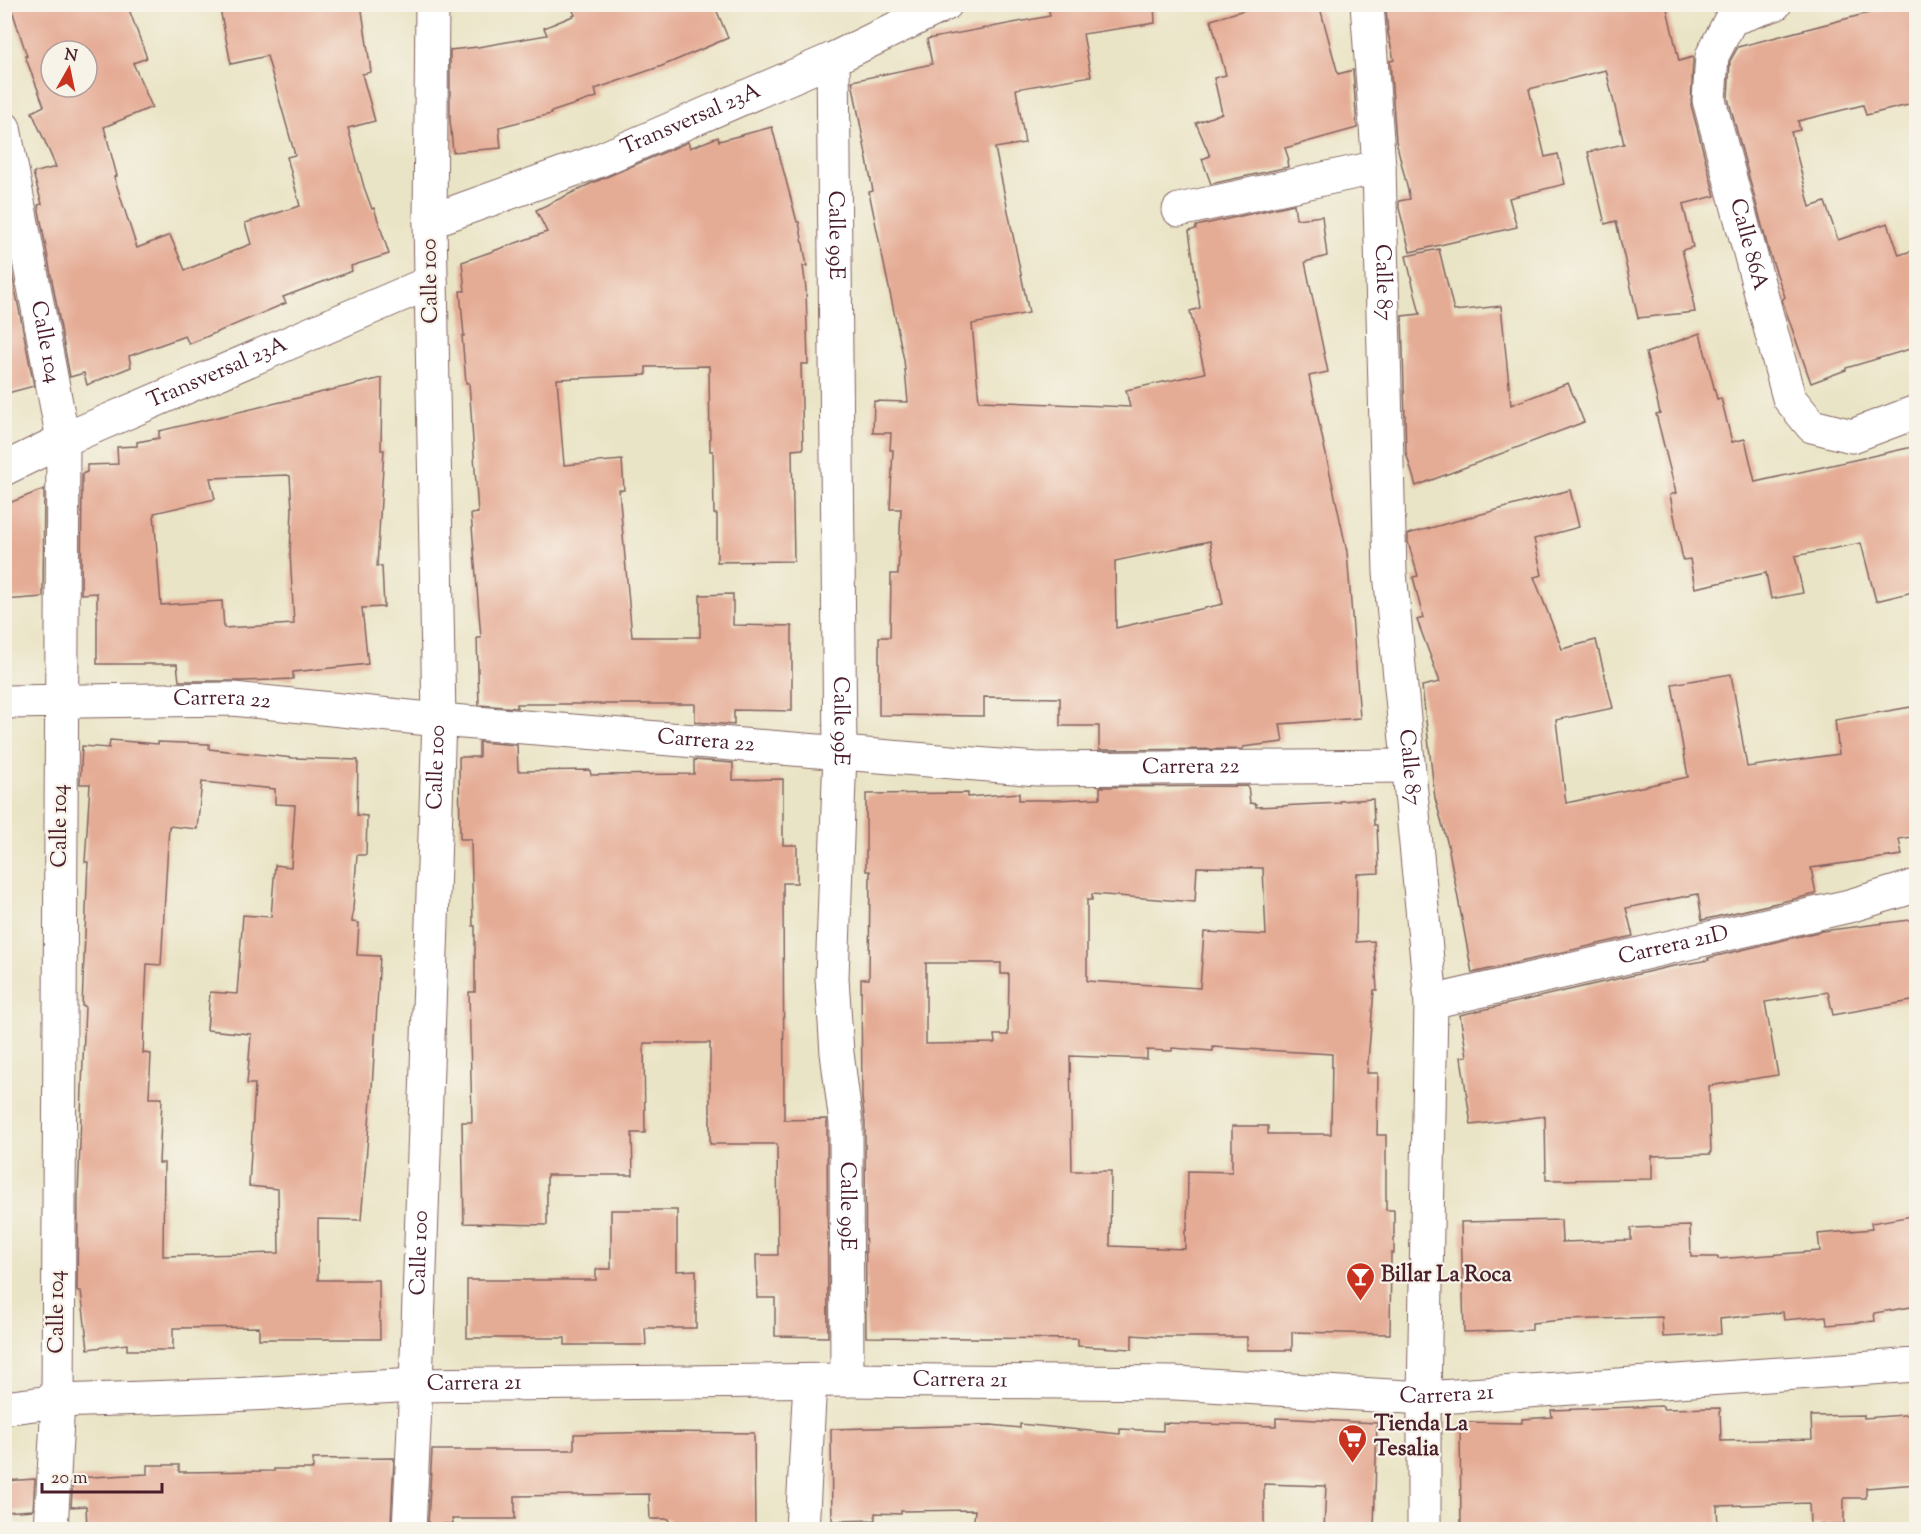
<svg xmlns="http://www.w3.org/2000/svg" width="1921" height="1534" font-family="'Sorts Mill Goudy',serif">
	<rect width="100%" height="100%" fill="#f7f3e8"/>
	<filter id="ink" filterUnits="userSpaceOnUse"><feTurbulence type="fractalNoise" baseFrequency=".0167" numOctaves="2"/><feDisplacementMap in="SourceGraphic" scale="12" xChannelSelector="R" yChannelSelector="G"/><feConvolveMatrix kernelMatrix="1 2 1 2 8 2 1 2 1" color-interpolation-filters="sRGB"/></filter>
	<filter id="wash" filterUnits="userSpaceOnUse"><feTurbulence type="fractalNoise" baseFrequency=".008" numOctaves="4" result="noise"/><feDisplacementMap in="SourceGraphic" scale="24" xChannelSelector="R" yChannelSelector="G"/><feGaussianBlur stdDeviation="1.35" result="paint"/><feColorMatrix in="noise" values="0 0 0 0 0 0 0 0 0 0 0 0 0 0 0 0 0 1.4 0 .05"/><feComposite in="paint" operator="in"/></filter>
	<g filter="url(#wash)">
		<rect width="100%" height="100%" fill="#eae4c6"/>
		<g id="blocks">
			<g fill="#e5ac95" fill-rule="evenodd">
				<path d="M10 4H127L147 58 133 63 152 107 104 127 117 176 114 177 137 248 170 235 185 270 251 244 245 223 300 206 287 157 295 155 267 56 231 64 219 4H361L371 72 362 74 375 121 348 128 364 187 372 209 374 208 389 254 351 266 352 271 283 297 286 303 189 344 185 336 129 356 131 367 87 385 84 373 70 377 38 205 42 204 33 173 56 167 32 112 44 106 25 56H27ZM51 51H87V87H51Z"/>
				<path d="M570 4H714L728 38 662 66 595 89 597 97 551 112V114L499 127 501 148 453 152 450 120V50L478 47 547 35 544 28 575 15Z"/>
				<path d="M1048 4H1154L1155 23 1083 34 1091 76 1016 89 1025 143 995 148 1029 313 972 324 979 401 1130 407 1126 390 1205 373 1190 311 1200 308 1189 231 1196 229V226L1294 204 1296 219 1322 216 1327 256 1305 262 1328 372 1309 376 1347 552 1360 718 1280 724 1283 742 1243 747V749L1099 750V726H1060V698L984 697V716L879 715V637H890L891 574H898L901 509H890L893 450H890L891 433H873L874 401 908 402 904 360 869 192 873 191 852 81 932 64 927 39 1050 16ZM1210 541 1223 604 1116 628 1115 561Z"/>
				<path d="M1264 4H1319L1338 74 1353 70 1357 128 1285 148 1289 160 1287 161 1288 167 1211 184 1202 159 1210 156 1196 123 1222 113 1214 78 1226 75 1211 20Z"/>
				<path d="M1410 4H1666L1679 61 1693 57 1691 105 1715 196 1683 204 1693 247 1682 250 1694 296 1692 297 1695 312 1638 318 1616 221 1605 224 1588 152 1624 144 1606 70 1529 89 1545 157 1558 154 1565 184 1509 198 1517 227 1410 252 1399 208V201L1410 199 1396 141 1390 61 1394 60 1388 33 1386 10Z"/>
				<path d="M1903 4H1917V103L1866 115 1863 105 1798 121 1800 130 1791 132 1810 207 1825 202 1838 240 1888 223 1899 255 1917 249V347L1846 368V370L1811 383 1782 300 1785 297 1769 252 1728 98 1730 61 1738 47Z"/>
				<path d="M772 127 797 222H799L807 266H803L806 289 808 364H801L803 449 792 450 794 561 717 562V514H714L713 451H710L709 366 646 367V375L557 379 564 465 622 460 624 490H619L632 637H700V595L733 594V625L792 626V711L734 710V725L695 722V704H517V708L479 705 477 638H481L471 514 478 513 469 383H466L462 336H464L460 291H465L462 262 547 232 536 210 590 184 688 142 690 148 718 137 719 141Z"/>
				<path d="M4 232 34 386 4 394Z"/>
				<path d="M1439 249 1454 311 1501 306 1511 405 1568 383 1584 422 1416 486 1406 453 1402 316 1420 314 1406 256Z"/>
				<path d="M1700 333 1717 399 1721 398 1732 442 1745 439 1755 482 1917 446V591L1876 601 1861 543 1795 556 1803 593 1771 599 1766 573 1695 588 1690 559 1683 560 1670 495 1676 493 1656 414 1660 413 1646 353Z"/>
				<path d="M382 378 381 450H384L377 566H382L384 607 362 608 368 664 293 672V679L244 681H179L177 664H97V593L81 594 82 474 87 472V465L118 464 117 447 137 446V442L159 438V431ZM287 475 290 476 292 510 290 553 294 624 224 628 222 601 161 605 154 513 215 499 210 478Z"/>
				<path d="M44 489 43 597 4 600V505Z"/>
				<path d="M1570 490 1579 527 1534 539 1542 575 1534 577 1562 649 1596 640 1613 708 1556 720 1566 803 1688 777 1672 684 1731 674 1747 767 1839 754 1835 720 1917 706V836L1899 839 1902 855 1811 868 1816 894 1702 920 1698 894 1626 908 1633 936 1472 973 1448 845 1435 798 1422 686 1440 682 1417 620 1423 618 1413 577 1418 576 1408 542V534Z"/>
				<path d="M110 740 158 744V742L209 744V749L293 758 358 760 357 815 367 816 366 855H357L352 922 359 923 357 955 380 956 372 1088 361 1220 318 1219V1280H379L380 1339H259V1327L173 1328V1350H127V1344L88 1349 81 1291H77L78 1197 85 1006H82L88 862H85L90 784H80L82 746 109 748ZM202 782 275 789V804L295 805 291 867 275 865 271 917 243 915 237 994 210 992 207 1030 251 1034 247 1084H255L249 1186 278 1189 279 1253 163 1256 164 1163H159L162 1098H149L151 1054 143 1053 147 964 161 965 169 826 197 829Z"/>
				<path d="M479 742 517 745 518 771 590 770 591 775 694 774V760L733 763V780L783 779V845H797V883H783L784 1120 827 1119 828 1337 775 1336V1298H757L756 1255H778L777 1144H710V1043H644L645 1133H632L633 1175H547V1225L464 1223 462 1122H472L469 992H475V926H473L471 839H460L459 757H479Z"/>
				<path d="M1248 786 1250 803 1256 804V807L1340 803V801L1373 799 1374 825H1377L1379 873 1357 874 1356 942 1374 941 1377 990H1374L1367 1073H1378L1377 1135H1386V1210H1394V1253H1391L1390 1334 1292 1332V1350H1247V1337H1161L1132 1335V1349L1078 1346V1339L866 1337 865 1123 862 1098 861 979H869L870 871H866V794L968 793V797L1019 793V800H1054L1100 798V787ZM1197 867 1263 868 1266 935 1204 932 1200 988 1087 981V900H1092V894L1195 902ZM926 963H1001V974H1009L1008 1035H994L995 1043 926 1044ZM1213 1047 1332 1054 1331 1134H1268V1126H1232V1172L1188 1171 1187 1230H1185V1249L1110 1246 1111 1171H1072L1070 1056 1147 1059V1050L1172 1051V1048L1213 1051Z"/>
				<path d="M1917 919V1000L1833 1015 1828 992 1765 1002 1778 1075 1709 1086 1711 1154 1652 1156V1179L1546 1180 1545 1116 1471 1125 1461 1057 1467 1056 1460 1015 1669 967 1709 960 1708 958 1822 931Z"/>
				<path d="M611 1210H677V1271L696 1270V1328H645L646 1345H565V1338H467V1280H596V1269H611Z"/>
				<path d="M1912 1216 1917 1245V1306L1874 1313 1875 1321 1827 1325 1826 1316 1784 1320 1783 1312 1720 1319 1721 1334 1663 1337 1662 1317 1563 1320 1532 1323V1330L1464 1332 1461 1222 1561 1220 1562 1242 1631 1240V1228L1690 1226 1691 1257H1718V1259L1820 1251 1818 1234 1872 1229 1871 1223Z"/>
				<path d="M1663 1406V1409L1720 1408 1721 1441 1812 1439 1811 1416 1864 1415V1418L1917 1414V1484L1866 1488V1498H1844V1524L1810 1525 1809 1503 1717 1506 1718 1530H1461L1460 1422 1522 1423V1419L1552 1417 1551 1410Z"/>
				<path d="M1276 1418 1377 1423 1374 1530H1324L1326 1486 1264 1484V1530H973L975 1510 901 1511V1514L875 1513V1520L832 1521 831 1429 991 1425 1020 1428V1424L1120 1434V1429L1163 1431V1423L1276 1426Z"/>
				<path d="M664 1432 754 1433 755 1530H669V1519H650L649 1494 515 1496V1519H452L453 1524H428L432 1450H574V1434Z"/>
				<path d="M394 1458 391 1524H373V1530H313V1528L87 1530 86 1506 71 1507 73 1478 147 1474V1465H179V1472L274 1471V1469H313V1459Z"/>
				<path d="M35 1479 33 1510 4 1512V1481Z"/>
			</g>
		</g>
	</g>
	<g filter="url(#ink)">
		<use href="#blocks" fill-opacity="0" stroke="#826461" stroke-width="1.5"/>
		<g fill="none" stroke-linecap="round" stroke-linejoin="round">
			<defs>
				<g id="street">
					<path id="s1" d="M1775 4 1731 19 1712 56 1709 100 1789 398 1812 426 1852 436 1916 412"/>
					<path id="s2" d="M833 59 840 752 832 978 837 1053 846 1123 847 1380"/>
					<path id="s3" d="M4 128 63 440 58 1401 51 1530"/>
					<path d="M1179 210 1379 167"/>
					<path id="s4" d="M430 221 595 162 833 59 946 4"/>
					<path id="s5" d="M4 469 63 440 431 282"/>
					<path id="s6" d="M4 702 233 699 439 720 1037 769 1408 766"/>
					<path id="s7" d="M1431 1002 1849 906 1916 886"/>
					<path d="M409 1530 416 1385"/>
					<path d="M802 1530 810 1381"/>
				</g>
				<g id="secondary">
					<path id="s8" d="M1367 4 1379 167 1390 572 1431 1002 1424 1398V1530"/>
					<path id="s9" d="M416 1385 439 720 430 221 432 4"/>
					<path id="s10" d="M4 1408 58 1401 232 1395 416 1385 847 1380 1175 1383 1424 1398 1916 1365"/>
				</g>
			</defs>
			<use href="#street" stroke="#826461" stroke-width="35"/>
			<use href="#secondary" stroke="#826461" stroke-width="35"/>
			<use href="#street" stroke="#fff" stroke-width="33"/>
			<use href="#secondary" stroke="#fff" stroke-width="33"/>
		</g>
	</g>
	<defs>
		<symbol id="bar-pin" viewBox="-11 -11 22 30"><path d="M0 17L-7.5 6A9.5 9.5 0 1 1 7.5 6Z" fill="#c8321e" stroke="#f7f3e8"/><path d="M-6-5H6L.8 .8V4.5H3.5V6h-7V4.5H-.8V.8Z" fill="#fff"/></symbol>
		<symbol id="supermarket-pin" viewBox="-11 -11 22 30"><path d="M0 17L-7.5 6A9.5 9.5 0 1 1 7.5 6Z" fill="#c8321e" stroke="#f7f3e8"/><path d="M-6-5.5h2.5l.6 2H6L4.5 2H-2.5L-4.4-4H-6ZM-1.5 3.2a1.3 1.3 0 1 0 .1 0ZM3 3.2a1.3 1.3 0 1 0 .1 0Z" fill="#fff"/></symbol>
	</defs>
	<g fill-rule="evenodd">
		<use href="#bar-pin" x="1344" y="1260" width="33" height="45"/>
		<use href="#supermarket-pin" x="1336" y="1422" width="33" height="45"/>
	</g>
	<g text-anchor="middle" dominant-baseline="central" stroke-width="4.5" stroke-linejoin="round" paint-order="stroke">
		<g font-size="22" fill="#4a1f2b" stroke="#f7f3e8">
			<text stroke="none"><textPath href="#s4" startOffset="280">Transversal 23A</textPath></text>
			<text stroke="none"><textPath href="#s2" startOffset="176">Calle 99E</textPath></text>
			<text stroke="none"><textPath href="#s1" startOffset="282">Calle 86A</textPath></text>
			<text transform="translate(431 281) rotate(-91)">Calle 100</text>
			<text stroke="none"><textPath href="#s8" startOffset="279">Calle 87</textPath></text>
			<text stroke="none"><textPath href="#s3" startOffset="218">Calle 104</textPath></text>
			<text stroke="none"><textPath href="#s5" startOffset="234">Transversal 23A</textPath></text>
			<text stroke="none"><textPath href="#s6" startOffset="218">Carrera 22</textPath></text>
			<text stroke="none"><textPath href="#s2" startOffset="662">Calle 99E</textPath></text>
			<text stroke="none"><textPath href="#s6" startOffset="704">Carrera 22</textPath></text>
			<text stroke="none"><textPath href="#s9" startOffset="618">Calle 100</textPath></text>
			<text stroke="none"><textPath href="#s8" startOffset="765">Calle 87</textPath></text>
			<text stroke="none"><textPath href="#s6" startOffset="1190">Carrera 22</textPath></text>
			<text transform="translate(61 826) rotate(-90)">Calle 104</text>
			<text stroke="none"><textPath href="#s7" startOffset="249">Carrera 21D</textPath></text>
			<text stroke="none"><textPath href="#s2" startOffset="1148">Calle 99E</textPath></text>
			<text stroke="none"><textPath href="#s9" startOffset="132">Calle 100</textPath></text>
			<text transform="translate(58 1312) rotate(-90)">Calle 104</text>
			<text stroke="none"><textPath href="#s10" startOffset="957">Carrera 21</textPath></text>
			<text stroke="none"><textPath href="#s10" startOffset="471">Carrera 21</textPath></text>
			<text stroke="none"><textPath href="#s10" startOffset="1444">Carrera 21</textPath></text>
		</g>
		<g font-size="22" font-weight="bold" fill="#4a1f2b" stroke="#f7f3e8" text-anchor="start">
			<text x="1381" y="1276">Billar La Roca</text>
			<text x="1374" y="1425">Tienda La<tspan x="1374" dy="25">Tesalia</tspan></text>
		</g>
	</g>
	<rect width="1921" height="1534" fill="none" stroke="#f7f3e8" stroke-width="24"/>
	<g transform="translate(69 69) rotate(9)"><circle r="28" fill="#f7f3e8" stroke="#b29e9c" stroke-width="1.5"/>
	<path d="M0-4.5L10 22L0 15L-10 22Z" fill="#c8321e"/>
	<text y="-9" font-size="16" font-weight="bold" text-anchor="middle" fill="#4a1f2b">N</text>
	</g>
	<path d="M42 1483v9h120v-9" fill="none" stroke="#4a1f2b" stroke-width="3"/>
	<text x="51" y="1483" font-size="18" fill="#4a1f2b" stroke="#f7f3e8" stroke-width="4.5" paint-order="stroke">20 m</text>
</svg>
